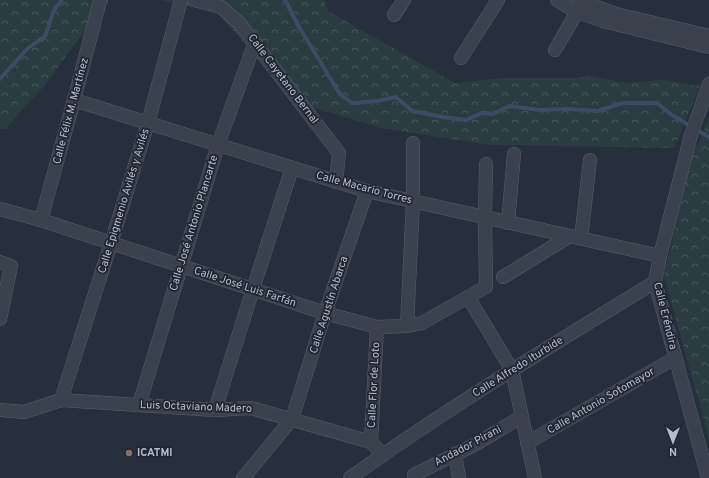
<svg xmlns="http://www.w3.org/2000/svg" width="709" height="478" font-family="Overpass,sans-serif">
	<defs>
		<pattern id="forest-crowns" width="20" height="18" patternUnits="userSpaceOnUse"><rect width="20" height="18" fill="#2a3c3f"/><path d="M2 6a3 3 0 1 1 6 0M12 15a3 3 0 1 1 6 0" fill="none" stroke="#475659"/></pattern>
	</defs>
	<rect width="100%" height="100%" fill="#272f3d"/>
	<g fill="url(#forest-crowns)">
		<path d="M0 0H107L45 85 5 129H0Z"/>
		<path d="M161 0H324L328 11 455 83 501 78H575L591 76 627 83 664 80 700 86 674 148 489 145 381 128 296 102 217 12Z"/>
		<path d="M709 119V438L664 276 690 161Z"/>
	</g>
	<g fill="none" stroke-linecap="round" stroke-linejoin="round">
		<g stroke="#3f4b64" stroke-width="4">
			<path d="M285 0 299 27 340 94 352 103 377 101 396 97 412 111 443 117 466 120 482 113 492 114 510 106 539 110 568 109 597 111 623 103H657L672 115 709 137"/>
			<path d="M0 79 27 49 45 36 54 10 62 0"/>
		</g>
		<defs>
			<g id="minor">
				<path d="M194 0 221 7 240 24 339 153 336 182"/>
				<path d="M557 0 577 12 603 21 709 47"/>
				<path d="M580 0 591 5 616 14 709 36"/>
				<path d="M394 15 404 0"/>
				<path d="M555 50 577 12"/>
				<path d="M461 58 498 0"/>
				<path d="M74 100 367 191 660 256"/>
				<path d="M0 209 41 220 325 313 377 327 407 326 422 323 486 287 485 218 486 164"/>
				<path d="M41 220 74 100 100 1 101 0"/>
				<path d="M508 223 514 154"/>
				<path d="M581 239 590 160"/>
				<path d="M0 262 11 266 0 319"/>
				<path d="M503 277 570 236"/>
				<path d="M468 297 512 370 535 478"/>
				<path d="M407 326 413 201V143"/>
				<path d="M61 400 111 243 148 123 181 0"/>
				<path d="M139 405 218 145 255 42"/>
				<path d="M0 410 24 412 61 400 215 410 251 408 371 442 383 455"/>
				<path d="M215 410 253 289 292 168"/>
				<path d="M371 442 377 327"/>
				<path d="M527 443 675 358"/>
				<path d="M455 454 459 478"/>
				<path d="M414 475 476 444 521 417"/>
				<path d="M243 478 292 419 325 313 367 191"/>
				<path d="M350 478C448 408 552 345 655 282"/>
				<path d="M708 478 655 282 660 256 691 135 709 84"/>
			</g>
		</defs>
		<use href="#minor" stroke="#595f6b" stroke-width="14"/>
		<use href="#minor" stroke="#3b414d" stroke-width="13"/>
	</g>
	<circle fill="#8d6e63" stroke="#202632" stroke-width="1.5" cx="129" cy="453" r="4"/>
	<g text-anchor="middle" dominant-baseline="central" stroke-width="3.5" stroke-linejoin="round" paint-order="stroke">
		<g font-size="11" fill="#b7bcc8" stroke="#202632">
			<text transform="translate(283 79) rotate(53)">Calle Cayetano Bernal</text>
			<text transform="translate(71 111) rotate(-75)">Calle Félix M. Martínez</text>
			<text transform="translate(364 188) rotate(15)">Calle Macario Torres</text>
			<text transform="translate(124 201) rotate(-73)">Calle Epigmenio Avilés y Avilés</text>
			<text transform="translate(194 223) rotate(-73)">Calle José Antonio Plancarte</text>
			<text transform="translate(245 287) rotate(18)">Calle José Luis Farfán</text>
			<text transform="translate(329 305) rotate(-72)">Calle Agustín Abarca</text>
			<text transform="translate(665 316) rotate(76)">Calle Eréndira</text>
			<text transform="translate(518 367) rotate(-32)">Calle Alfredo Iturbide</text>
			<text transform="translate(374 385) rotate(-87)">Calle Flor de Loto</text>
			<text transform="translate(601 401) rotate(-30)">Calle Antonio Sotomayor</text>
			<text transform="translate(196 407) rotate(2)">Luis Octaviano Madero</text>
			<text transform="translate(468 446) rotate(-28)">Andador Pirani</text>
		</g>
		<g font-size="11" font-weight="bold" fill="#b7bcc8" stroke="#202632" text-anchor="start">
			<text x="137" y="453">ICATMI</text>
		</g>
	</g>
	<g transform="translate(673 442) rotate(180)" stroke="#202632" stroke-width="3" paint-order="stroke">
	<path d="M0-3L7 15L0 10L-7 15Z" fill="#b7bcc8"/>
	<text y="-6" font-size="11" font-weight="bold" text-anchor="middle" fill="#b7bcc8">N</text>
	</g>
</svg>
